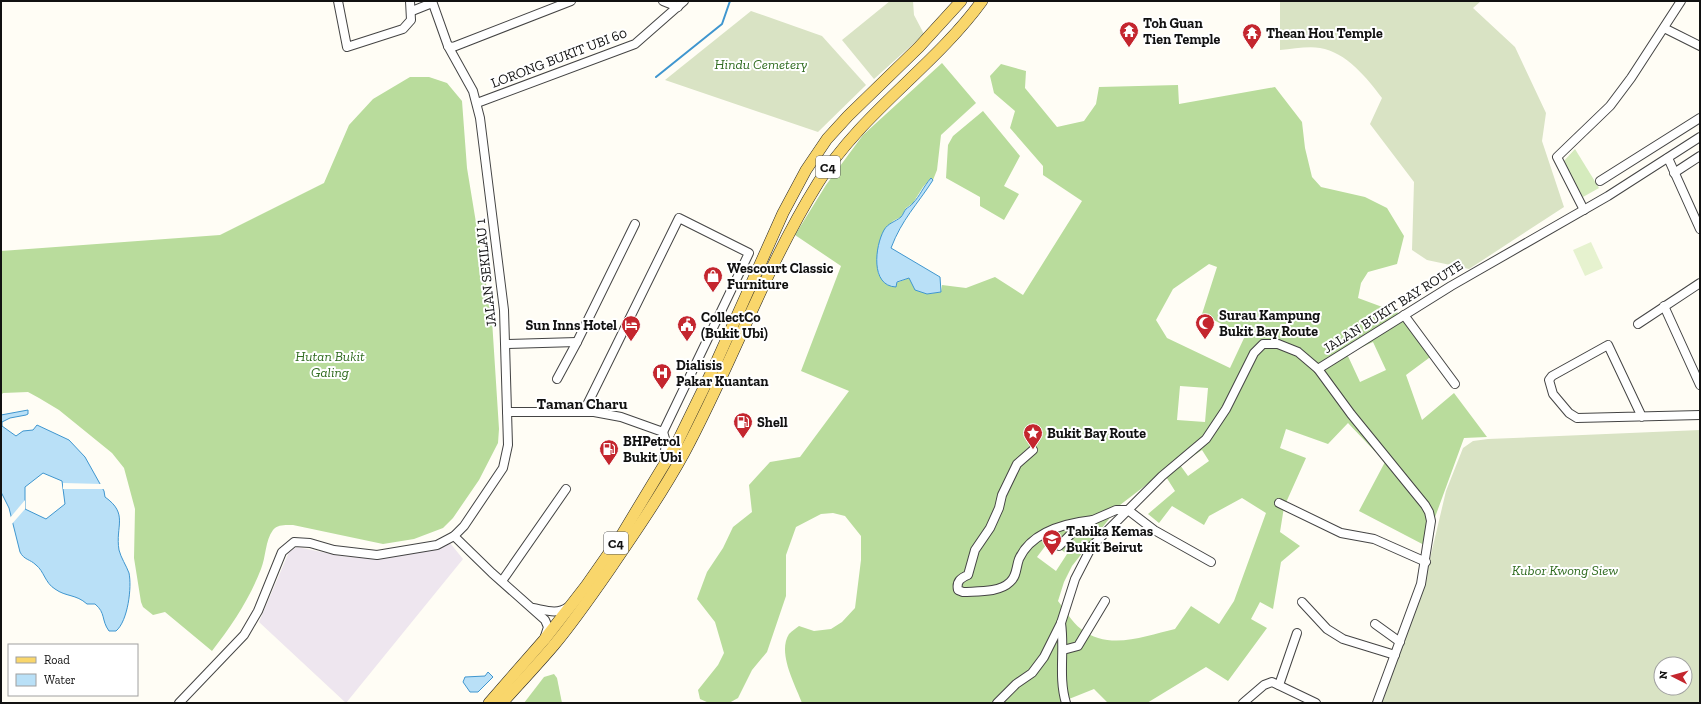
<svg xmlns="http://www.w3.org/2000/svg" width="1701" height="704" font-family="'Zilla Slab',serif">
	<rect width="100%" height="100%" fill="#fffdf5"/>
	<path fill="#eee6ef" d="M450 543 463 559 346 703 259 622 289 552 297 547 341 556 378 559 438 549Z"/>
	<path fill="#d5ebbd" d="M1575 149 1599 188 1583 197 1563 162Z"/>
	<g fill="#b9dc9c" fill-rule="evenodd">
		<path d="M942 63 976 103 941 135 937 170 933 180 931 178 923 187 913 203 906 208 901 217 893 221 880 239 878 274 896 283 909 278 927 294 941 292 942 285 966 288 995 277 1023 295 1082 201 1043 175V166L1010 128 1015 111 994 93 990 76 1001 64 1026 71 1025 88 1057 127 1084 121 1096 104 1099 87 1178 85 1179 104 1275 87 1302 122 1305 148 1312 177 1321 187 1365 197 1387 208 1404 236 1397 264 1368 272 1361 283 1358 298 1404 315 1433 355 1406 375 1422 420 1454 393 1487 437 1464 438 1434 520 1428 547 1359 511 1385 462 1348 423 1328 444 1286 429 1280 448 1306 458 1284 507 1280 532 1300 546 1281 562 1273 609 1260 602 1251 619 1267 628 1228 681 1206 667 1147 703H1108L1094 689 1059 703H802C795 684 777 653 789 634 792 631 796 628 799 626L814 631 831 629 842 622 855 608 861 560V536L845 516 833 513 821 514 796 527 786 555V596L767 652 752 670 738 698 729 703H709L700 699 698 690 718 665 724 653 715 622 697 599 707 572 723 548 733 527 752 512 749 485 770 462 800 457 849 391 801 371 841 266 795 235 826 185 863 135ZM1209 264 1217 267 1202 314 1245 336 1230 368 1167 338 1156 320 1173 289ZM1373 342 1386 370 1360 382 1347 354ZM1180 386 1208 388 1205 422 1177 420ZM1202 450 1209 461 1188 476 1180 465ZM1163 472 1175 491 1148 514 1159 523 1172 506 1204 525 1209 516 1242 498 1266 513 1234 601 1219 624 1191 606 1175 629C1145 636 1109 651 1081 629 1072 622 1065 610 1058 601L1064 582 1072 566 1120 505ZM1049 541 1067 554 1056 571 1037 557Z"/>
		<path d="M410 77H429L447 83 462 101 467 168 492 320 499 429 498 443 479 480 453 518 443 528 414 539 383 544 293 525C286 525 278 524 273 530 265 541 266 557 261 569 249 600 232 625 212 651L165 612 153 615 143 607 141 602 134 558 135 509 124 468 112 453 59 410 39 398 28 392 3 393 1 395V251L220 235 324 183 349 125 373 99Z"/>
		<path d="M983 111 1020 156 1004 186 1019 194 1004 220 980 206V197L946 178 948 145 953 136Z"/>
		<path d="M554 674 557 678 562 703H524L544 677Z"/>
	</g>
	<g fill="#d9e3c4" fill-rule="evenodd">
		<path d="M890 1H913L914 15 924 34 874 79 842 40Z"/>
		<path d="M1280 1H1481L1473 8 1515 47 1546 113 1542 141 1564 207 1469 269 1427 260 1412 250 1414 182 1370 124 1382 98C1367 78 1346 52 1320 48 1308 46 1293 49 1280 50Z"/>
		<path d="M751 11 822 36 866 85 818 132 665 80Z"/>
		<path d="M1700 430V703H1382L1424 584 1446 491 1463 448 1473 441 1488 439ZM1661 664H1685V688H1661Z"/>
	</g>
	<path fill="#e6f2cf" d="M1591 242 1603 268 1585 276 1573 250Z"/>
	<g fill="#b9e0f7" stroke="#3f96cf" fill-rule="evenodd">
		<path d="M931 178 933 180C917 205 902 219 891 248L940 277 941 292 927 294 915 290 909 278 897 282 896 287C870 286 875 246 884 230 888 223 895 222 901 217 903 215 904 211 906 209 908 207 911 206 913 203 920 196 923 187 931 178Z"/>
		<path d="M28 410V414L26 415 10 418 2 422V426L16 436 23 431 33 430 37 425 69 440 85 457 104 491 105 497C129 514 115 526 119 550 121 558 126 565 129 573 132 587 128 621 116 631H109C101 620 106 613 95 604H87C76 594 66 597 55 589 45 583 44 571 36 565 30 559 24 560 20 552L9 508 1 492V415ZM43 473 62 481 65 504 46 519 25 509V487Z"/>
		<path d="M488 672 493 677 478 692H470L463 682 465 677 485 676Z"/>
	</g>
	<g fill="#fffdf5">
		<path d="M63 483 102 484 105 489H63Z"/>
		<path d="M25 500V509L11 525 9 519Z"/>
	</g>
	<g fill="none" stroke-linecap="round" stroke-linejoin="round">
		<path stroke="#3f96cf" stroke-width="2" d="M656 77 722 24 730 1"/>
		<defs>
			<g id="minor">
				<path d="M338 1 347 47 403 29 411 20 410 1"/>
				<path d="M663 1 678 7"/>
				<path d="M412 11 432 3"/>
				<path d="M1664 28 1700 46"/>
				<path d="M448 46 453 47 571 1"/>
				<path d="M477 103 635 44 684 1"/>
				<path d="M1668 158 1700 229"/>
				<path d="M1674 173 1700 156"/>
				<path d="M1600 181 1700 118"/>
				<path d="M1584 210 1557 157 1610 106 1631 78 1681 1"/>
				<path d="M1664 306 1700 385"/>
				<path d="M1404 315 1455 384"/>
				<path d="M1638 324 1700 283"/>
				<path d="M506 344 577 342"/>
				<path d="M1318 369 1351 414 1425 505 1429 512 1431 521 1421 584 1377 703"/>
				<path d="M557 379 577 342 635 224"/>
				<path d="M584 411 679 218 749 253 663 432"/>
				<path d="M507 412H594L621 417 663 432"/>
				<path d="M1642 417 1608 345 1552 376 1549 380 1553 394 1569 413 1577 418 1700 415"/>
				<path d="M663 432 666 442 664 460"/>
				<path d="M1033 450 1017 464 1002 495 999 508 990 528 975 550 968 575C961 578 956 581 958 590L963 592C977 591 999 593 1010 582 1017 576 1016 567 1019 559 1031 532 1066 523 1093 520"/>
				<path d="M1279 503 1341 533 1374 539 1426 562"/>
				<path d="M454 536 492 573 545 620 548 627 545 636"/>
				<path d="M1059 546 1072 533 1093 520 1116 510H1128L1154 530 1211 562"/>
				<path d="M502 581 566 489"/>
				<path d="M1302 602 1327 629 1343 639 1395 655"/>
				<path d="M533 608C545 610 557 615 568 607"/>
				<path d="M1061 623C1065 650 1058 677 1066 703"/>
				<path d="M1375 624 1400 642"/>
				<path d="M1063 650 1078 646 1105 601"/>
				<path d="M1279 685 1297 633"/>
				<path d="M179 703 244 635 258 611 282 552 294 542 310 543 334 550 377 555 437 545 454 536 464 526 503 468 508 445 504 310 480 118 473 91 448 46 432 1"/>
				<path d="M997 703 1016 684 1032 673 1044 657 1061 623 1075 579 1092 546 1162 476 1206 439 1226 409 1254 353 1263 344H1278L1298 352 1318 369 1451 286 1608 196 1700 137"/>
				<path d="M1243 703 1264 685 1272 682 1316 703"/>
			</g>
			<g id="major">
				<path d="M489 703 544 640 586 586 621 536 676 445 715 365 783 213 806 170 827 139 848 116 919 47 961 1"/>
				<path d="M502 703C519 684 537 665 554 645 574 621 592 595 610 569 636 531 662 493 684 453 732 364 765 268 818 183 861 113 934 67 982 1"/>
			</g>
		</defs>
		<use href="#minor" stroke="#444" stroke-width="10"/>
		<use href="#major" stroke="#222" stroke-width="12"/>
		<use href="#minor" stroke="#fff" stroke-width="8"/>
		<use href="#major" stroke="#f9d66b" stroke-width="11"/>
	</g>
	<defs>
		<symbol id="temple-pin" viewBox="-11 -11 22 30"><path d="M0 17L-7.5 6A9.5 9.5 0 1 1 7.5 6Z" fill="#c4262e" stroke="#fff"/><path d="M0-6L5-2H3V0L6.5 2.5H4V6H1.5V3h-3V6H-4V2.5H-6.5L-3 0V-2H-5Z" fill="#fff"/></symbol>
		<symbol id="shop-pin" viewBox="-11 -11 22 30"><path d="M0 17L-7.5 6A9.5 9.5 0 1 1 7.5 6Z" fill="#c4262e" stroke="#fff"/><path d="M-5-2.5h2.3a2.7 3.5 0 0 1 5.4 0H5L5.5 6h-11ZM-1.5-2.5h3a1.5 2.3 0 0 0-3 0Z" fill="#fff"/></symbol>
		<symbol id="mosque-pin" viewBox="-11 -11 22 30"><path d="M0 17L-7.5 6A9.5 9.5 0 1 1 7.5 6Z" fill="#c4262e" stroke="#fff"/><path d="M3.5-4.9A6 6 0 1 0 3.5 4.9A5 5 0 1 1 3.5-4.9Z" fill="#fff"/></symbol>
		<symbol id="hotel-pin" viewBox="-11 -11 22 30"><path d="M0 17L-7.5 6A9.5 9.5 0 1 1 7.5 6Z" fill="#c4262e" stroke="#fff"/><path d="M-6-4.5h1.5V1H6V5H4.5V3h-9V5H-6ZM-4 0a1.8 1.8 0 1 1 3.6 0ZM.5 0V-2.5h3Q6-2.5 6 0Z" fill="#fff"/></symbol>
		<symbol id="civic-pin" viewBox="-11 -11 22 30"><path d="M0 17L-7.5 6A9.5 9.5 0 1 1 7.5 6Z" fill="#c4262e" stroke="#fff"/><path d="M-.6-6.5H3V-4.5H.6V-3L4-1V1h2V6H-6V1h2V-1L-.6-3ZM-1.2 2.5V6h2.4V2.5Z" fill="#fff"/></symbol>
		<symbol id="hospital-pin" viewBox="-11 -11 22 30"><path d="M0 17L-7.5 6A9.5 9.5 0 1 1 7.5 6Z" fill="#c4262e" stroke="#fff"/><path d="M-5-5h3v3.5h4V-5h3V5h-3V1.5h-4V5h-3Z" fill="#fff"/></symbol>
		<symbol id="fuel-pin" viewBox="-11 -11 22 30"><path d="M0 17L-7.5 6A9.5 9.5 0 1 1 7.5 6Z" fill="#c4262e" stroke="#fff"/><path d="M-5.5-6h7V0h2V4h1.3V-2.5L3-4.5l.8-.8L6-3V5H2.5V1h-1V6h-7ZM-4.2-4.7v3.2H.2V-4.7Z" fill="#fff"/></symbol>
		<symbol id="sight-pin" viewBox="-11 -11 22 30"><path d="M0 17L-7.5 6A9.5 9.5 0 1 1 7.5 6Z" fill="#c4262e" stroke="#fff"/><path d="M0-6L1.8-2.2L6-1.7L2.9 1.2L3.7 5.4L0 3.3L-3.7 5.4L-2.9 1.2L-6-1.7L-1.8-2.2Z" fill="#fff"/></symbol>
		<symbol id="school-pin" viewBox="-11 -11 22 30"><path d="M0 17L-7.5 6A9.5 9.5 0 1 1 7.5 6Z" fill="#c4262e" stroke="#fff"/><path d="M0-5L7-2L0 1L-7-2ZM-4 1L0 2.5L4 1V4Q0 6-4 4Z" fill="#fff"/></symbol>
	</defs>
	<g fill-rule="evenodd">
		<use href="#temple-pin" x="1118" y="20" width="22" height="30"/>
		<use href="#temple-pin" x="1241" y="22" width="22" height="30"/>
		<use href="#shop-pin" x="702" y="265" width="22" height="30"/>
		<use href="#mosque-pin" x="1194" y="312" width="22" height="30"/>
		<use href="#hotel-pin" x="620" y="314" width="22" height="30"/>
		<use href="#civic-pin" x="676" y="314" width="22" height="30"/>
		<use href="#hospital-pin" x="651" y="362" width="22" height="30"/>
		<use href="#fuel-pin" x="732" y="411" width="22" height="30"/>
		<use href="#sight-pin" x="1022" y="422" width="22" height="30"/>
		<use href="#fuel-pin" x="598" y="438" width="22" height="30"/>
		<use href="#school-pin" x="1041" y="528" width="22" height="30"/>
	</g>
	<g text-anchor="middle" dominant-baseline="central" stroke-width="4" stroke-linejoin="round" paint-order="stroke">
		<g fill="#fff" stroke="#585858" stroke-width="1">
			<rect x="816" y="156" width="24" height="22" rx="3"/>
			<rect x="604" y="532" width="24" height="22" rx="3"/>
		</g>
		<g font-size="13" font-weight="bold" fill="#111">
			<text x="828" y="167">C4</text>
			<text x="616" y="543">C4</text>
		</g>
		<g font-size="14" font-weight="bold" fill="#111" stroke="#fff" text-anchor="start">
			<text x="1143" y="23">Toh Guan<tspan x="1143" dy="16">Tien Temple</tspan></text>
			<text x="1266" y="33">Thean Hou Temple</text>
			<text x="727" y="268">Wescourt Classic<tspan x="727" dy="16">Furniture</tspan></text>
			<text x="1219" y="315">Surau Kampung<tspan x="1219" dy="16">Bukit Bay Route</tspan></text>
			<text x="701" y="317">CollectCo<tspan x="701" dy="16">(Bukit Ubi)</tspan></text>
			<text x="617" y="325" text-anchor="end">Sun Inns Hotel</text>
			<text x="676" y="365">Dialisis<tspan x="676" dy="16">Pakar Kuantan</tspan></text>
			<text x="757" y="422">Shell</text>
			<text x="1047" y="433">Bukit Bay Route</text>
			<text x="623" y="441">BHPetrol<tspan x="623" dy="16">Bukit Ubi</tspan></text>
			<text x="1066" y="531">Tabika Kemas<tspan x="1066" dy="16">Bukit Beirut</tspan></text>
		</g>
		<g font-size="14" fill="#111" stroke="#fff">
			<text transform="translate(559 58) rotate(-21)">LORONG BUKIT UBI 60</text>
			<text transform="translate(486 273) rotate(-96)">JALAN SEKILAU 1</text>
			<text transform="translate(1393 307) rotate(-32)">JALAN BUKIT BAY ROUTE</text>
		</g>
		<g font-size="14" font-style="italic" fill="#2f6b1f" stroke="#fff">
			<text x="761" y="64">Hindu Cemetery</text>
			<text x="330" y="356">Hutan Bukit<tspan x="330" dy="16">Galing</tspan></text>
			<text x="1565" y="570">Kubor Kwong Siew</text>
		</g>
		<g font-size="15" font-weight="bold" fill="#111" stroke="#fff">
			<text x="582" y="404">Taman Charu</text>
		</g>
	</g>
	<rect width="1701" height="704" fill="none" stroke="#111111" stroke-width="4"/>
	<rect x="8" y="644" width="130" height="52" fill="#ffffff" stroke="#a0a0a0"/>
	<rect x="16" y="657" width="20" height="6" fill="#f9d66b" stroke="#a0a0a0"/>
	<text x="44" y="664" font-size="12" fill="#111111">Road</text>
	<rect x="16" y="674" width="20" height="12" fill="#b9e0f7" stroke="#a0a0a0"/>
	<text x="44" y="684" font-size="12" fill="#111111">Water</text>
	<g transform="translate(1673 676) rotate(276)"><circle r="19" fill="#ffffff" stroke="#a0a0a0"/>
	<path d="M0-3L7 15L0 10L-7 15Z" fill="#c4262e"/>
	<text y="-6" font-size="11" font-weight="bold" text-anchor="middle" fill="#111111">N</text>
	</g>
</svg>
